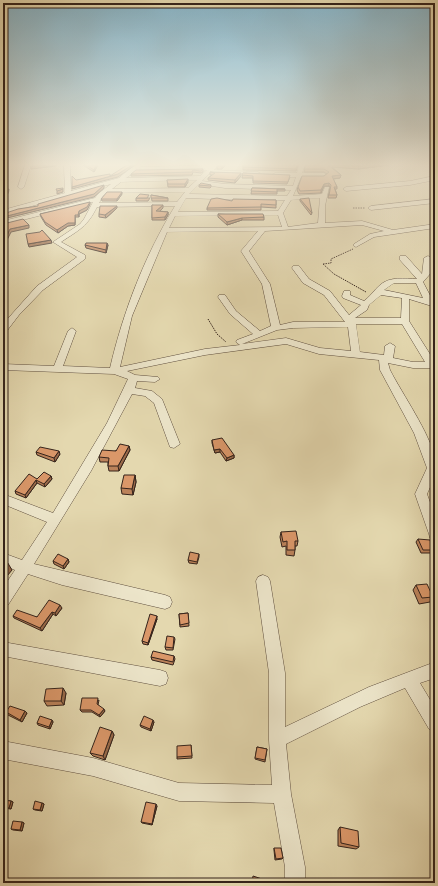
<svg xmlns="http://www.w3.org/2000/svg" width="438" height="886" font-family="'IM FELL French Canon',serif">
	<rect width="100%" height="100%" fill="#e4d8af"/>
	<filter id="stains"><feTurbulence type="fractalNoise" baseFrequency=".005" numOctaves="4"/><feColorMatrix values="0 0 0 0 .2 0 0 0 0 .09 0 0 0 0 .02 0 0 0 .5 -.17"/></filter>
	<radialGradient id="worn" r=".72"><stop offset=".6" stop-color="#630" stop-opacity="0"/><stop offset="1" stop-color="#630" stop-opacity=".3"/></radialGradient>
	<g fill="none" stroke-linecap="round" stroke-linejoin="round">
		<defs>
			<g id="minor">
				<path d="M25 165H31L24 187 21 189 18 187Z"/>
				<path d="M64 165H70L71 191 119 178 131 168 137 165H143L140 167 218 165 214 170 258 172 261 174 258 176 210 173 202 181 225 184 293 186 296 177H275L272 175 275 173H297L299 165H305L302 173H324L327 175 324 177H301L293 196 322 194 325 187H329L325 206V223L362 221 393 230 435 224V228L374 237 356 247 354 246V244L370 234 384 231 362 225 265 231 249 251 270 284 280 325 293 322H345L324 295 303 283 292 268 293 266H299L309 279 330 291 349 315 361 305 343 298 342 296 344 291H350V295L364 301C371 296 374 290 380 285 390 276 405 279 417 279L400 260V256H406L422 274 424 258 428 256 432 258 430 274 423 282 432 299 431 301 435 302V307L409 299V321L435 362V368H413L388 363 390 370C403 395 429 432 435 458 438 471 432 483 427 494L435 516V539L430 538 429 534 415 494 427 468 414 433 380 370 379 360 319 354 286 344 205 355 127 371 135 375 158 377 160 379 155 382 137 381 135 388 152 391 162 399 180 444 174 448 170 447 154 403 145 396 132 394 91 471 34 564 165 595 170 597 172 602 170 607 165 609 62 585 28 574 8 605 3 607V588L15 570 3 565V553L22 560 47 522 3 504V494L53 513 107 423 128 379 114 374 3 370V364L54 366 68 331 72 328 76 331 63 366 110 368C123 312 145 255 175 206L97 207C87 227 79 230 61 242L85 255V259L43 290 19 315 6 332 3 333V324L37 286 77 257 53 242 80 224 84 219 93 202 3 225V221L95 198 98 194 111 184 3 214V210L65 193ZM207 170 200 176 126 178 136 171ZM197 180 188 188 112 189 121 182ZM199 184 225 188 291 190 287 196 189 194ZM185 192 177 202 99 203 103 196 107 193ZM186 198 271 201 285 200 278 211 178 212ZM320 198 318 223 288 227 283 213 291 200ZM278 215 282 227 169 228 175 216ZM258 231 241 251 262 284 271 326 260 331 236 311 225 295H219L218 297 230 314 253 334 237 340 236 342 240 345 205 349 120 367 132 316 167 232ZM394 283H416L423 298 384 290ZM381 295 402 298 401 318H355L367 310 369 305ZM356 324H402L425 362H413L393 358 395 346 390 343 385 346 384 355 360 352ZM348 327 351 351 320 348 286 338 242 344 277 330 293 328Z"/>
				<path d="M435 176V180L410 185 346 191 343 189 346 187 410 181Z"/>
				<path d="M435 199V203L371 210 368 208 371 206Z"/>
				<path d="M263 575 268 577 270 581 285 673V727L369 687 435 662V678L420 683 435 708V731L429 729 405 688 360 707 286 744 291 794 305 867V883H285V867L274 803 179 801 93 776 3 759V741L93 758 179 783 272 785 269 740V673L256 581 258 577Z"/>
				<path d="M3 642 160 670 166 672 168 678 166 684 160 686 3 656Z"/>
			</g>
		</defs>
		<use href="#minor" stroke="#605040" stroke-width="1"/>
		<g stroke="#34231b" stroke-width="1" stroke-dasharray="1.5 1" stroke-linecap="butt">
			<path d="M353 208H365"/>
			<path d="M323 264 334 274 366 292"/>
			<path d="M323 264 331 263V259L353 249"/>
			<path d="M431 279 435 281"/>
			<path d="M208 319 217 334 226 342"/>
		</g>
		<use href="#minor" fill="#ede6cb" fill-rule="evenodd"/>
	</g>
	<g fill="#bb825a" stroke="#34231b">
		<path d="M83 165H98L94 172Z"/>
		<path d="M218 165H226L222 169H217V166Z"/>
		<path d="M243 165H298L296 171 243 170Z"/>
		<path d="M306 165H389L358 169 332 167 341 175 340 178 333 179 337 187V189H335L337 195 336 198H328L330 187 329 186H324L321 193 299 194 297 190 298 187 324 176 327 174 324 172H304Z"/>
		<path d="M203 169V172L201 173 193 172 192 175 131 176V174Z"/>
		<path d="M210 172 241 176 235 183 208 180V178L212 175H210Z"/>
		<path d="M243 173 290 177 287 184 253 183V178H242Z"/>
		<path d="M167 180 188 182 185 187H168Z"/>
		<path d="M199 185H211V187L210 188 199 187Z"/>
		<path d="M252 188 285 189V191H277V194H251Z"/>
		<path d="M122 194 117 201H102L101 199Z"/>
		<path d="M151 195 168 198V201H152Z"/>
		<path d="M136 198H150L148 201H136Z"/>
		<path d="M300 199 312 213 311 215 300 201Z"/>
		<path d="M276 200V208L261 207V210H207V208L232 201Z"/>
		<path d="M90 204 87 210 79 214V217H75V225L68 226 58 233 46 225 41 217 40 214Z"/>
		<path d="M152 205 163 208 159 211 168 212V215L165 220H152Z"/>
		<path d="M117 208 106 218 99 217V214Z"/>
		<path d="M218 214 264 217V220H242L227 225 218 217Z"/>
		<path d="M85 245H108L106 253 86 248Z"/>
		<path d="M435 268V275L432 272 433 269Z"/>
		<path d="M212 440 234 455V458L226 461 220 452 215 453 212 443Z"/>
		<path d="M129 446 130 450 119 471H109L108 466V462H100L99 457Z"/>
		<path d="M36 452 60 454 55 462 37 455Z"/>
		<path d="M135 475 136 482 133 495 122 494 121 488Z"/>
		<path d="M51 476 52 479 45 487 37 483 26 498 16 494 15 491 37 479Z"/>
		<path d="M281 532 298 541 297 546H295V550L294 556 286 555V546L282 547 280 537Z"/>
		<path d="M418 539 433 550 431 553H421L416 542Z"/>
		<path d="M199 554V557L197 564 189 563 188 560Z"/>
		<path d="M68 559 69 562 64 569 54 564 53 561Z"/>
		<path d="M416 585 433 597 430 602 419 604 413 590Z"/>
		<path d="M62 608 56 616 53 614 42 631 14 618 13 616 37 617Z"/>
		<path d="M188 613 189 626 180 627 179 614Z"/>
		<path d="M157 619 148 645 143 644 142 641Z"/>
		<path d="M174 637 175 639 173 650H166L165 647Z"/>
		<path d="M174 656 175 659 173 665 152 660 151 657Z"/>
		<path d="M66 693 64 705 47 706 44 701Z"/>
		<path d="M99 700 98 705 105 711 100 717 92 712H82L80 710Z"/>
		<path d="M6 712 27 713 22 722 8 715Z"/>
		<path d="M52 720 53 722 50 729 38 725 37 723Z"/>
		<path d="M154 722 151 731 141 727 140 725Z"/>
		<path d="M112 731 114 735 105 760 93 756 90 753Z"/>
		<path d="M191 745 192 758 177 759V757Z"/>
		<path d="M257 747 267 749 265 762 255 759Z"/>
		<path d="M3 800 11 801 13 802 11 809 3 808Z"/>
		<path d="M42 803 44 804 42 811 35 810 33 809Z"/>
		<path d="M157 806 152 825 142 823 141 822Z"/>
		<path d="M22 822 24 823 22 831 13 830 11 829Z"/>
		<path d="M340 827 359 847 356 849 338 846V830Z"/>
		<path d="M274 848 283 858 282 859 275 860 274 850Z"/>
	</g>
	<g fill="#996a4a" stroke="#34231b">
		<path d="M45 165H56V166L31 169V166Z"/>
		<path d="M96 165H98L94 172V170Z"/>
		<path d="M132 165H135L118 177 72 189V187L118 174Z"/>
		<path d="M224 165H226L222 169V166Z"/>
		<path d="M369 165H389L358 169 359 166Z"/>
		<path d="M241 173V176L235 183V180Z"/>
		<path d="M341 175 340 178 332 179V176Z"/>
		<path d="M188 179V182L185 187V184Z"/>
		<path d="M329 183V186H324L321 193V190L324 184Z"/>
		<path d="M104 185V188L94 197 3 219V217L94 194Z"/>
		<path d="M9 189V191L4 202 3 200Z"/>
		<path d="M63 189V192L57 194V191Z"/>
		<path d="M122 192V194L117 201V199Z"/>
		<path d="M90 202V204L87 210 79 214V217L78 215 79 211Z"/>
		<path d="M163 205V208L157 214 156 211Z"/>
		<path d="M117 206V208L106 218 105 215Z"/>
		<path d="M168 212V215L165 220V217Z"/>
		<path d="M75 215V225L68 226 58 233 57 230Z"/>
		<path d="M242 218V220L227 225V222Z"/>
		<path d="M29 225V228L11 232 7 240 5 252 3 253V250L6 237 10 229Z"/>
		<path d="M51 240 52 243 29 247 28 244Z"/>
		<path d="M107 243 108 245 106 253V250Z"/>
		<path d="M129 446 130 450 119 471 118 466Z"/>
		<path d="M220 449V452L215 453 214 450Z"/>
		<path d="M59 451 60 454 55 462 54 458Z"/>
		<path d="M234 455V458L226 461 227 458Z"/>
		<path d="M135 475 136 482 133 495 132 489Z"/>
		<path d="M51 476 52 479 45 487 44 484Z"/>
		<path d="M36 480 37 483 26 498 25 495Z"/>
		<path d="M68 559 69 562 64 569 63 566Z"/>
		<path d="M6 560 12 570 3 581V564Z"/>
		<path d="M60 605 62 608 56 616 55 613Z"/>
		<path d="M52 612 53 614 42 631 40 628Z"/>
		<path d="M157 616V619L148 645V643Z"/>
		<path d="M63 688 66 693 64 705 61 701Z"/>
		<path d="M104 709 105 711 100 717 99 715Z"/>
		<path d="M25 711 27 713 22 722 20 720Z"/>
		<path d="M52 720 53 722 50 729 49 727Z"/>
		<path d="M153 720 154 722 151 731 150 729Z"/>
		<path d="M112 731 114 735 105 760 103 756Z"/>
		<path d="M11 801 13 802 11 809 9 808Z"/>
		<path d="M42 803 44 804 42 811 40 810Z"/>
		<path d="M156 804 157 806 152 825V824Z"/>
		<path d="M22 822 24 823 22 831 20 830Z"/>
	</g>
	<g fill="#da9769" stroke="#34231b">
		<path d="M31 165H45L31 166Z"/>
		<path d="M86 165H96L94 170Z"/>
		<path d="M127 165H132L118 174 72 187V176L76 180 110 174V176Z"/>
		<path d="M218 165H224L222 166H217Z"/>
		<path d="M243 165H297L296 169 243 167Z"/>
		<path d="M306 165H369L359 166 328 165 341 175 332 176 337 187H334L337 195H329L331 185 329 183 324 184 321 190 300 191 298 187 302 176H324L329 172 324 169H304Z"/>
		<path d="M203 169 201 171 193 170 192 172 131 174 136 170Z"/>
		<path d="M210 172 241 173 235 180 208 178 215 173Z"/>
		<path d="M243 173 290 175 288 182 253 181V176L242 175Z"/>
		<path d="M188 179 185 184H168L167 180Z"/>
		<path d="M201 183 211 185 210 186 199 185Z"/>
		<path d="M104 185 94 194 3 217V214L18 209 38 206V204Z"/>
		<path d="M63 188V189L57 191 56 189Z"/>
		<path d="M252 188 285 189H277V192L251 191Z"/>
		<path d="M9 189 3 200V190Z"/>
		<path d="M107 192H122L117 199H101Z"/>
		<path d="M140 194 149 195 147 198H136Z"/>
		<path d="M151 195 168 198H151Z"/>
		<path d="M217 198 232 201 233 199 276 200V205L261 204V207L207 208 211 199Z"/>
		<path d="M309 198 312 213 300 199Z"/>
		<path d="M90 202 87 207 79 211 78 215H75V223H68L57 230 45 222 40 214Z"/>
		<path d="M152 205H163L156 211 168 212 165 217 152 218Z"/>
		<path d="M100 206H117L105 215 99 214Z"/>
		<path d="M218 214H263L264 217 242 218 227 222Z"/>
		<path d="M23 219 29 225 10 229 6 237 4 249 3 250V224Z"/>
		<path d="M42 230 51 240 28 244 26 234 40 232Z"/>
		<path d="M86 243H107L106 250 85 245Z"/>
		<path d="M222 438 234 455 227 458 220 449 214 450 212 440Z"/>
		<path d="M120 444 129 446 118 466H108L109 458 99 457 102 450 116 451Z"/>
		<path d="M40 447 59 451 54 458 36 452Z"/>
		<path d="M44 472 51 476 44 484 36 480 25 495 15 491 29 474 37 479Z"/>
		<path d="M124 475H135L132 489 121 488Z"/>
		<path d="M296 531 298 541H295V550H287V541L283 542 281 532Z"/>
		<path d="M418 539 430 540 433 550H423Z"/>
		<path d="M190 552 199 554 197 562 188 560Z"/>
		<path d="M58 554 68 559 63 566 53 561Z"/>
		<path d="M3 559 6 560 3 564Z"/>
		<path d="M427 584 433 597 422 598 416 585Z"/>
		<path d="M49 600 60 605 55 613 52 612 40 628 13 616 17 610 37 617Z"/>
		<path d="M188 613 189 623 180 625 179 614Z"/>
		<path d="M150 614 157 616 148 643 142 641Z"/>
		<path d="M167 636 174 637 173 648 165 647Z"/>
		<path d="M153 651 174 656 173 662 151 657Z"/>
		<path d="M63 688 61 701H44L46 689Z"/>
		<path d="M82 698H98L97 704 104 709 99 715 91 710H80Z"/>
		<path d="M10 706 25 711 20 720 6 712Z"/>
		<path d="M40 716 52 720 49 727 37 723Z"/>
		<path d="M144 716 153 720 150 729 140 725Z"/>
		<path d="M100 727 112 731 103 756 90 753Z"/>
		<path d="M191 745 192 756 177 757V746Z"/>
		<path d="M257 747 267 749 265 760 255 758Z"/>
		<path d="M3 800 11 801 9 808 3 807Z"/>
		<path d="M35 801 42 803 40 810 33 809Z"/>
		<path d="M146 802 156 804 152 824 141 822Z"/>
		<path d="M13 821 22 822 20 830 11 829Z"/>
		<path d="M340 827 358 831 359 847 341 843Z"/>
		<path d="M274 848H281L283 858 276 859Z"/>
		<path d="M253 876 265 880V883H252Z"/>
		<path d="M238 879 239 883H223V881Z"/>
	</g>
	<linearGradient id="sky" x2="0" y2="1"><stop stop-color="#87b7cd"/><stop offset="0.57" stop-color="#f3eddb"/><stop offset="1" stop-color="#f3eddb" stop-opacity="0"/></linearGradient>
	<rect width="438" height="289" fill="url(#sky)"/>
	<rect width="438" height="886" fill="none" stroke="#e4d8af" stroke-width="16"/>
	<rect x="4" y="4" width="430" height="878" fill="none" stroke="#34231b" stroke-width="2"/>
	<rect x="8" y="8" width="422" height="870" fill="none" stroke="#34231b"/>
	<rect width="100%" height="100%" filter="url(#stains)"/>
	<rect width="100%" height="100%" fill="url(#worn)"/>
</svg>
